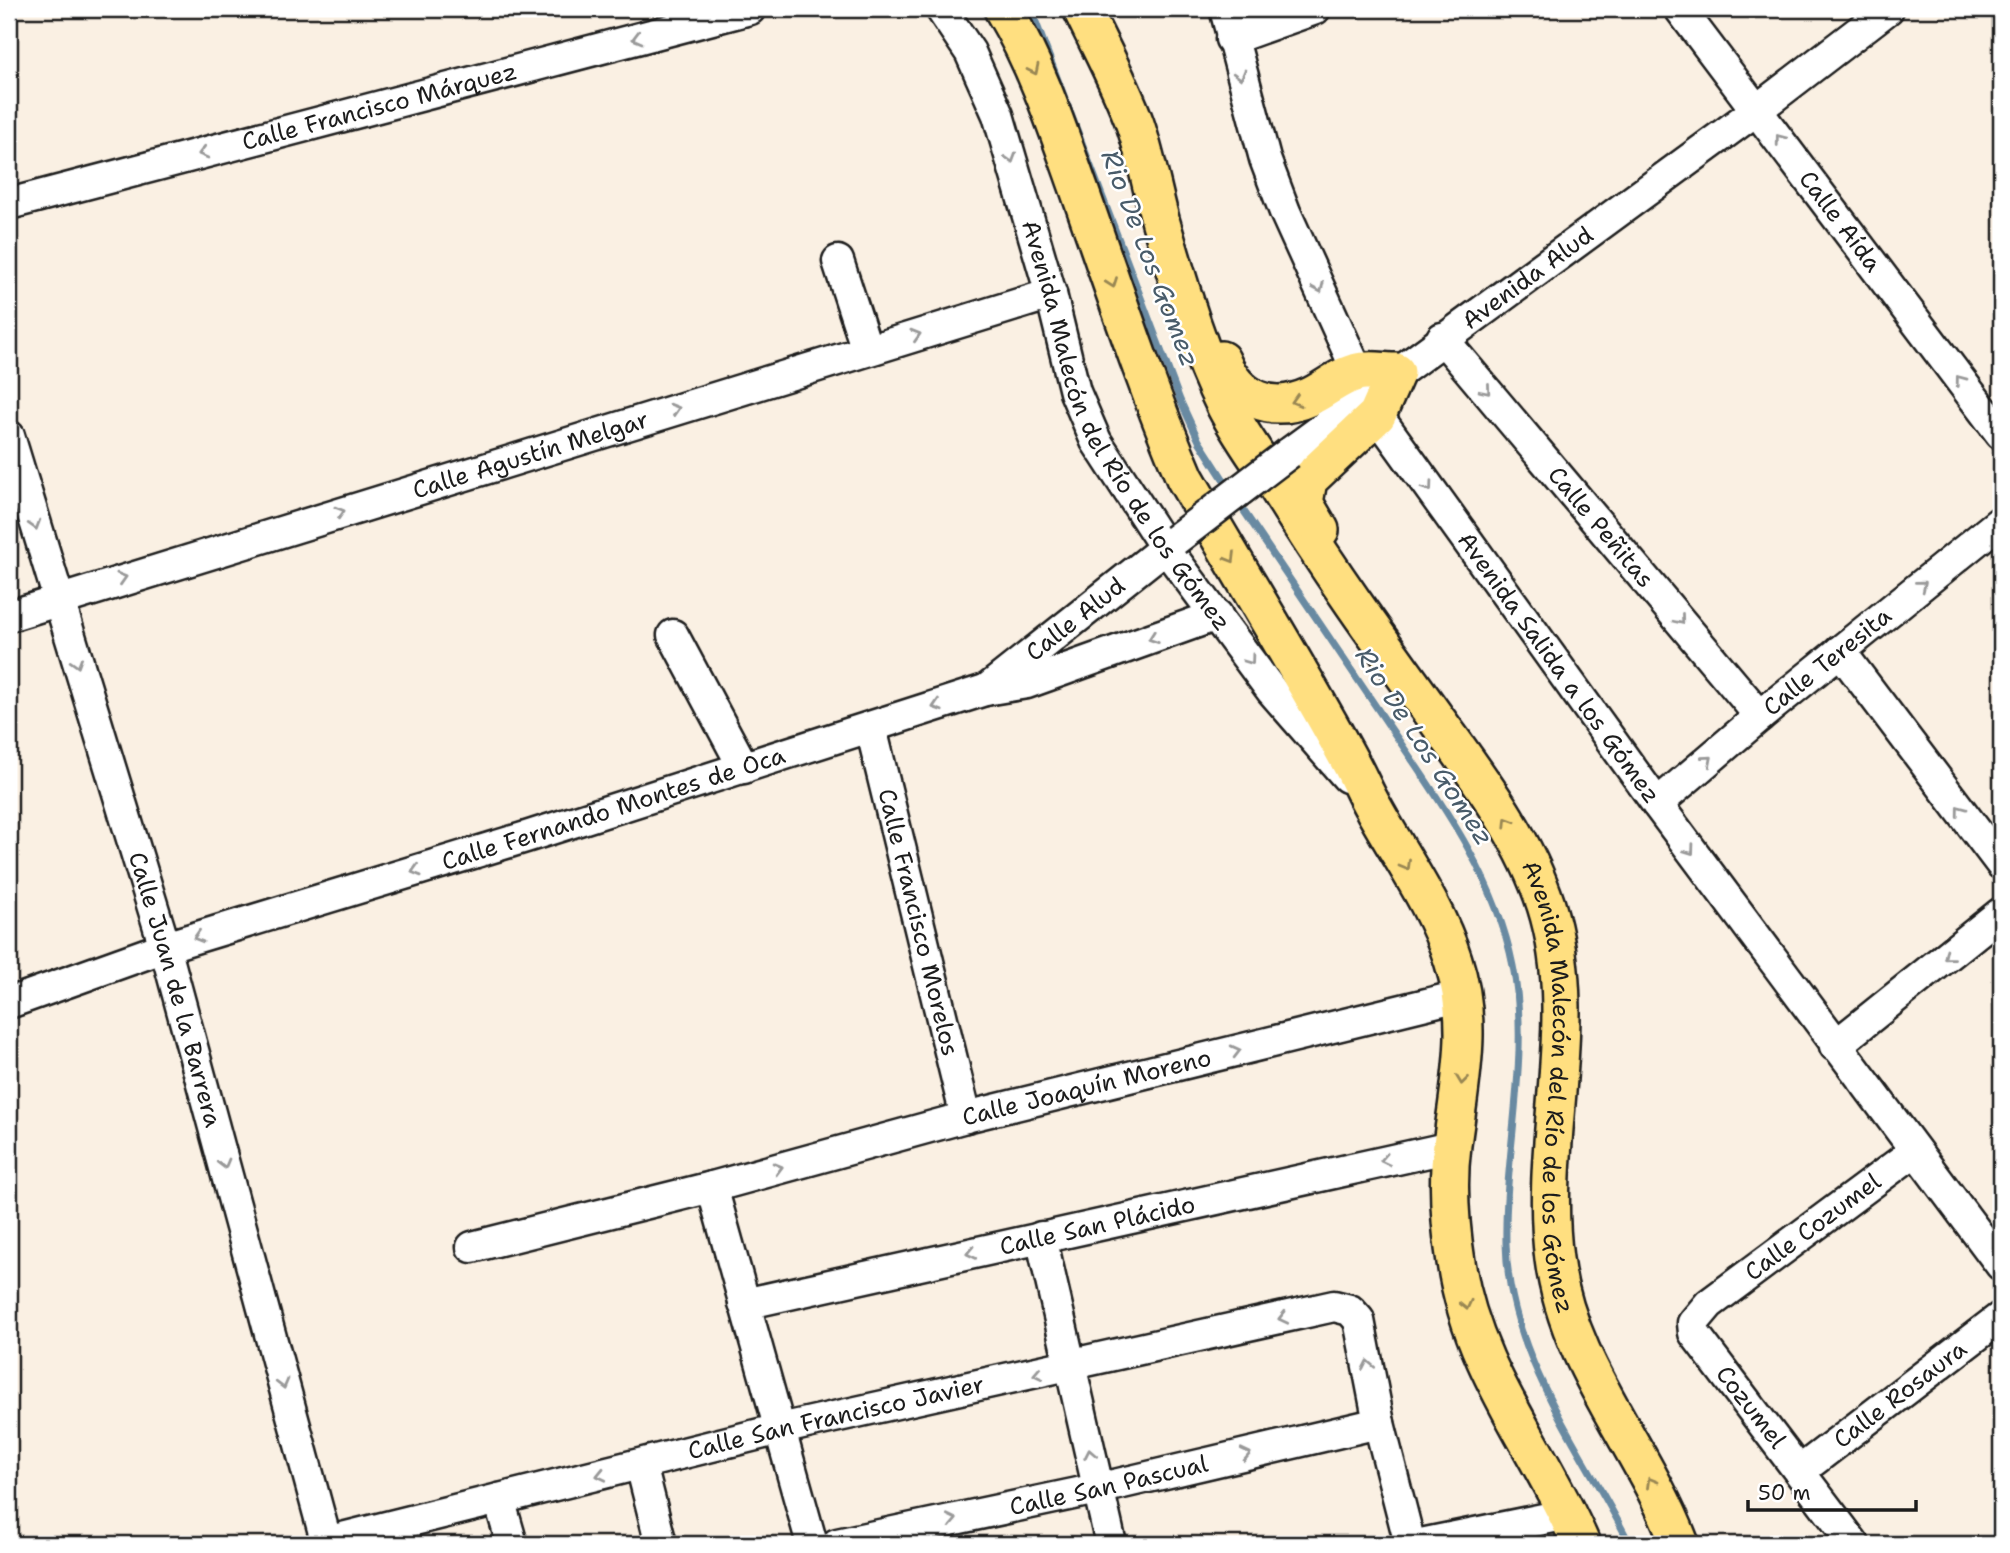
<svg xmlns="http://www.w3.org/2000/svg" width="2010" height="1553" font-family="'Shantell Sans',sans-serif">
	<rect width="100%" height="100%" fill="#faf0e3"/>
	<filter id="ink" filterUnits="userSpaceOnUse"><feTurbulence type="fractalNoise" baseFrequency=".0143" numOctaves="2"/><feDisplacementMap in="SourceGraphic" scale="14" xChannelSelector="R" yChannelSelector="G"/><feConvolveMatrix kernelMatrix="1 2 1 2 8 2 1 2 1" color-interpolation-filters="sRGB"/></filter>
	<g filter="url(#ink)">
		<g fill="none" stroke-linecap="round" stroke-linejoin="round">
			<g stroke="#698aa2" stroke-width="7">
				<path d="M1031 9 1180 400 1199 441 1229 488"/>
				<path d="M1237 501C1286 573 1334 645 1383 717 1435 794 1495 873 1513 966 1531 1054 1504 1154 1506 1243 1508 1356 1581 1447 1630 1544"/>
			</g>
			<defs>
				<g id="minor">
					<path id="s1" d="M941 9 970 52 998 115 1051 294 1075 392 1096 441 1165 547 1272 691 1347 777"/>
					<path id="s2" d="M1225 9 1265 159 1285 212 1377 415 1657 804 2001 1265"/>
					<path id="s3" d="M1680 9 2001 434"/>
					<path d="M1231 39 1315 9"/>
					<path id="s4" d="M9 204 750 9"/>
					<path d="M838 261 867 350"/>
					<path id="s5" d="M1442 338 1760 716"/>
					<path id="s6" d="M9 436 165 947 327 1544"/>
					<path id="s7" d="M1289 453 1758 109 1888 9"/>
					<path id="s8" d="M9 616 1051 294"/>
					<path d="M673 635 744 768"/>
					<path d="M1840 651 2001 864"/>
					<path id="s9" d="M986 690 1175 540"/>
					<path id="s10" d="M871 728 966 1117"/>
					<path id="s11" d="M1657 804 1760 716 2001 521"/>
					<path id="s12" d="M9 1003 165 947 526 837 985 690 1027 683 1217 615"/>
					<path d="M1835 1046 2001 913"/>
					<path d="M712 1187 812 1544"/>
					<path d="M1041 1237 1111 1544"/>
					<path id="s13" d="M472 1247 712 1187 966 1117 1463 995"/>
					<path id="s14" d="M744 1304 1451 1147"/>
					<path d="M641 1465 661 1544"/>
					<path id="s15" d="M1800 1471 2001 1317"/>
					<path d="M499 1499 512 1544"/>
					<path id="s16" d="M326 1542 780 1429 1334 1306 1350 1310 1359 1320 1379 1423 1410 1544"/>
					<path id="s17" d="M837 1544 1097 1489 1379 1423"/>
					<path d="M1421 1544 1568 1514"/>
					<path id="s18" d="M1854 1544 1694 1333 1693 1323 1709 1304 1915 1151"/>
				</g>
				<g id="major">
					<path d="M1003 9C1037 66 1057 127 1079 189 1113 286 1145 384 1185 478 1240 573 1298 666 1350 762 1359 778 1365 794 1374 809 1401 858 1436 906 1453 960 1474 1023 1460 1081 1452 1145 1447 1183 1450 1224 1456 1262 1472 1370 1540 1448 1581 1544"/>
					<path id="s19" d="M1082 9C1100 47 1121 85 1135 124 1146 156 1152 190 1161 223 1179 284 1197 349 1226 407 1240 434 1259 460 1276 485 1325 565 1379 640 1434 716 1477 776 1523 834 1546 905 1583 1021 1538 1141 1554 1259 1568 1366 1643 1446 1680 1544"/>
					<path d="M1221 360C1237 399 1271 414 1309 397 1325 390 1341 375 1358 372 1369 369 1385 372 1396 372L1377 415 1308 480 1304 503 1320 530"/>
				</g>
			</defs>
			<use href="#minor" stroke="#1c1c1c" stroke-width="35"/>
			<use href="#major" stroke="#1c1c1c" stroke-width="42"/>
			<use href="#minor" stroke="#fff" stroke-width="30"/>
			<use href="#major" stroke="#ffdf80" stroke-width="37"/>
			<defs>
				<path id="minor-bridge" d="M1175 540 1289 453"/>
			</defs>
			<use href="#minor-bridge" stroke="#1c1c1c" stroke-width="35" stroke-linecap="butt"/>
			<use href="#minor-bridge" stroke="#fff" stroke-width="30"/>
		</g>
		<defs><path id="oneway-chevron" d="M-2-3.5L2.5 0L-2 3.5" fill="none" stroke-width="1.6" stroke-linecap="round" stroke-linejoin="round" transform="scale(1.75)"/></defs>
		<g stroke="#999">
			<use href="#oneway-chevron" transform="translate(637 38) rotate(165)"/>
			<use href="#oneway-chevron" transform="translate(1240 75) rotate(75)"/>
			<use href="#oneway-chevron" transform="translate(1780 139) rotate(-127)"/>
			<use href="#oneway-chevron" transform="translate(203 153) rotate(165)"/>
			<use href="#oneway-chevron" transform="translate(1011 158) rotate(73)"/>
			<use href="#oneway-chevron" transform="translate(1319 288) rotate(66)"/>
			<use href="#oneway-chevron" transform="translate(916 335) rotate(-17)"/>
			<use href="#oneway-chevron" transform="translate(1960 380) rotate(-127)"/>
			<use href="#oneway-chevron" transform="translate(1486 390) rotate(50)"/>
			<use href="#oneway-chevron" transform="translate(675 409) rotate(-17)"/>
			<use href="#oneway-chevron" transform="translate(1428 487) rotate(54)"/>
			<use href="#oneway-chevron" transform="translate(340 512) rotate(-17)"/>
			<use href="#oneway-chevron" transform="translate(35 525) rotate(73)"/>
			<use href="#oneway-chevron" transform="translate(122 578) rotate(-17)"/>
			<use href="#oneway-chevron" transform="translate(1922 585) rotate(-39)"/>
			<use href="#oneway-chevron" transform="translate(1680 620) rotate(50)"/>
			<use href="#oneway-chevron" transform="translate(1153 638) rotate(161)"/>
			<use href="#oneway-chevron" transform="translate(1250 660) rotate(54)"/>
			<use href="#oneway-chevron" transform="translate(77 663) rotate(73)"/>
			<use href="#oneway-chevron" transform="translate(937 706) rotate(162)"/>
			<use href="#oneway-chevron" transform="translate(1708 760) rotate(-41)"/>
			<use href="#oneway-chevron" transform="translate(1960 810) rotate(-127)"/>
			<use href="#oneway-chevron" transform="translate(1690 850) rotate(54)"/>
			<use href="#oneway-chevron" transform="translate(416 871) rotate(163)"/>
			<use href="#oneway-chevron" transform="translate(198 937) rotate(163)"/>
			<use href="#oneway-chevron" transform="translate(1948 956) rotate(141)"/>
			<use href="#oneway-chevron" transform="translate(1236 1051) rotate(-14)"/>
			<use href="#oneway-chevron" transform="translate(1385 1160) rotate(168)"/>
			<use href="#oneway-chevron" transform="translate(224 1164) rotate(75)"/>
			<use href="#oneway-chevron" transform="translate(778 1168) rotate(-15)"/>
			<use href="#oneway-chevron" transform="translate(971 1253) rotate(167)"/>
			<use href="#oneway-chevron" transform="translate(1283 1318) rotate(167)"/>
			<use href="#oneway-chevron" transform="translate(1368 1365) rotate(-101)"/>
			<use href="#oneway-chevron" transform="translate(1038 1374) rotate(168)"/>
			<use href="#oneway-chevron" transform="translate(283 1384) rotate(75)"/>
			<use href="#oneway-chevron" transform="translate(1090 1454) rotate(-101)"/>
			<use href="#oneway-chevron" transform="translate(1246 1454) rotate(-13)"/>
			<use href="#oneway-chevron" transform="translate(601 1475) rotate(167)"/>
			<use href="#oneway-chevron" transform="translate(952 1520) rotate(-12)"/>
		</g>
		<g stroke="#998753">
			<use href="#oneway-chevron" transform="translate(1034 70) rotate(64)"/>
			<use href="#oneway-chevron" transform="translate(1112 283) rotate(70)"/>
			<use href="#oneway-chevron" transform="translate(1296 401) rotate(163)"/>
			<use href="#oneway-chevron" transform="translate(1231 558) rotate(59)"/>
			<use href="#oneway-chevron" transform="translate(1508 822) rotate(-122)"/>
			<use href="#oneway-chevron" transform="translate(1406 866) rotate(60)"/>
			<use href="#oneway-chevron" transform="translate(1462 1080) rotate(97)"/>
			<use href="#oneway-chevron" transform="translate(1466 1305) rotate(77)"/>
			<use href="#oneway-chevron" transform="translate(1651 1482) rotate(-120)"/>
		</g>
	</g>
	<g text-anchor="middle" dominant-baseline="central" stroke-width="5" stroke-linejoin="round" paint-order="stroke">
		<g font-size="24" fill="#1c1c1c" stroke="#fff">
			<text stroke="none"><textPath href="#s4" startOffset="383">Calle Francisco Márquez</textPath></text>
			<text stroke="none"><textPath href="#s3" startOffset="266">Calle Aída</textPath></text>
			<text stroke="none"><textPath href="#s7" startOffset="296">Avenida Alud</textPath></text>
			<text stroke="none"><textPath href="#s1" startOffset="460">Avenida Malecón del Río de los Gómez</textPath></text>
			<text stroke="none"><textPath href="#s8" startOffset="546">Calle Agustín Melgar</textPath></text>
			<text stroke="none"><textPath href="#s5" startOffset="247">Calle Peñitas</textPath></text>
			<text stroke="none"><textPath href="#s9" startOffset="114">Calle Alud</textPath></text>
			<text stroke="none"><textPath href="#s11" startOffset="222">Calle Teresita</textPath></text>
			<text stroke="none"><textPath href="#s2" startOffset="746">Avenida Salida a los Gómez</textPath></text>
			<text stroke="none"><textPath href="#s12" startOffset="635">Calle Fernando Montes de Oca</textPath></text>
			<text stroke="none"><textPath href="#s10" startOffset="200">Calle Francisco Morelos</textPath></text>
			<text stroke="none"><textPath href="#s6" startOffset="578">Calle Juan de la Barrera</textPath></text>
			<text stroke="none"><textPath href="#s13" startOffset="635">Calle Joaquín Moreno</textPath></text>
			<text stroke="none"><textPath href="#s19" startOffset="1200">Avenida Malecón del Río de los Gómez</textPath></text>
			<text stroke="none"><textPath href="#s14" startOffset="362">Calle San Plácido</textPath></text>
			<text stroke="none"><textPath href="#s18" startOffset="429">Calle Cozumel</textPath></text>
			<text stroke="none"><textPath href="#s15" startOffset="126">Calle Rosaura</textPath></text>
			<text transform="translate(1751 1407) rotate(52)">Cozumel</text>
			<text stroke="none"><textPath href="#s16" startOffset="525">Calle San Francisco Javier</textPath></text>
			<text stroke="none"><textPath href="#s17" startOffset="278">Calle San Pascual</textPath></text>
		</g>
		<g font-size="26" font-style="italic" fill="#495c6a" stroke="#fff">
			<text transform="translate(1151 258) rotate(69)">Rio De Los Gomez</text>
			<text transform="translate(1425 746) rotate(57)">Rio De Los Gomez</text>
		</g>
	</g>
	<rect width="2010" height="1553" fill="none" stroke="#fff" stroke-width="35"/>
	<rect x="18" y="18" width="1975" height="1518" fill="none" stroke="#1c1c1c" stroke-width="2.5" filter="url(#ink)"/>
	<path d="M1748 1500v10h168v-10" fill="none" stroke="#1c1c1c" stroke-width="3.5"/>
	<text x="1758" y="1500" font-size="21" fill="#1c1c1c" stroke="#ffffff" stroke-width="5" paint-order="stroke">50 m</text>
</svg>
